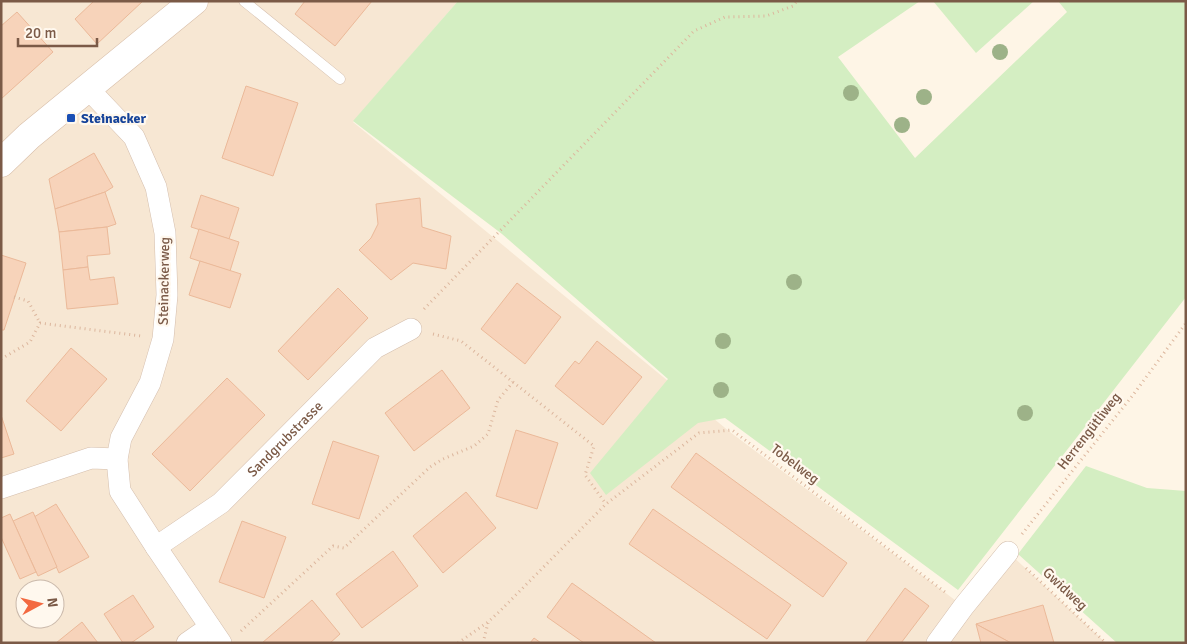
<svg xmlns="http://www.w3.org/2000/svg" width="1187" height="644" font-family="Signika,sans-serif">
	<rect width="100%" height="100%" fill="#fef5e6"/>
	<path fill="#f7e7d3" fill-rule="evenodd" d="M1 1H458L353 122 730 432 963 606 1008 552 1106 643H1ZM25 589H55V619H25Z"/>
	<g fill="#d4eec2">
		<path d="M458 1H920L838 57 915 158 1067 12 1058 1H1186V297L958 590 725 418 698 423 606 495 590 473 668 379 502 234 353 121Z"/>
		<path d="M933 1H1034L976 53Z"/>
		<path d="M1086 466 1147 488 1186 491V643H1117L1018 554Z"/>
	</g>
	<g fill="#f7d3ba" stroke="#ebb999">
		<path d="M94 1H143L97 44 75 19Z"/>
		<path d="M305 1H372L335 46 295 14Z"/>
		<path d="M17 12 53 52 1 99V26Z"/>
		<path d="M246 86 298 103 273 176 222 158Z"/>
		<path d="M94 153 113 187 105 192 55 209 49 179Z"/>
		<path d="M105 192 116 224 107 227 59 232 55 209Z"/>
		<path d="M201 195 239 208 229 239 191 227Z"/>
		<path d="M420 198 422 227 451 236 446 269 413 263 391 280 359 250 371 238 378 224 376 204Z"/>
		<path d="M107 227 110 254 87 256 88 267 63 270 59 232Z"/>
		<path d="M199 229 239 242 230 271 190 258Z"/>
		<path d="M1 255 26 263 4 330H1Z"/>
		<path d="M200 261 241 274 230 308 189 295Z"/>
		<path d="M88 267 90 280 114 277 118 304 67 309 63 270Z"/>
		<path d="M517 283 561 317 525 364 481 329Z"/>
		<path d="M338 288 368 318 308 380 278 351Z"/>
		<path d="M597 341 642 377 603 425 555 386 575 361 579 364Z"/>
		<path d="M71 348 107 379 61 431 26 401Z"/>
		<path d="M442 370 470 408 414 451 385 413Z"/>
		<path d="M227 378 265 415 190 491 152 454Z"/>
		<path d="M1 415 14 454 1 458Z"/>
		<path d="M516 430 558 443 537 509 496 496Z"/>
		<path d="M333 441 379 456 359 519 312 504Z"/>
		<path d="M696 453 847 563 823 597 671 487Z"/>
		<path d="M466 492 496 528 443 573 413 536Z"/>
		<path d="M56 504 89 557 59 573 34 517Z"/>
		<path d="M653 509 791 605 767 639 629 544Z"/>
		<path d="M33 512 57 567 38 576 13 521Z"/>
		<path d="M10 514 36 572 20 579 1 537V518Z"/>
		<path d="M242 521 286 537 264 598 219 582Z"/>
		<path d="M393 551 418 586 362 628 336 594Z"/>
		<path d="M572 583 656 643H584L547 617Z"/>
		<path d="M905 588 929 606 901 643H865Z"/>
		<path d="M133 595 154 627 131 643H123L104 614Z"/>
		<path d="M312 600 340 634 330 643H262Z"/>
		<path d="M1043 605 1054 643H1011L976 624Z"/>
		<path d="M82 622 98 643H56Z"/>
		<path d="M976 624 1011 643H981Z"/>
		<path d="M534 638 541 643H530Z"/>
	</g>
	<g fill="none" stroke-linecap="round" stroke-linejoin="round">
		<defs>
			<path id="lane" d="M244 1 340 79"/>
			<g id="street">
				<path d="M89 87 97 98 134 137 156 187 165 233 167 295 163 339 150 383 121 438 117 459 120 491 156 547 221 643"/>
				<path d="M1 488 91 458 117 459"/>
				<path id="s1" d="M156 547 221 503 375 348 411 329"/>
				<path d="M187 643 210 627"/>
				<path d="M937 643 964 606 1008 552"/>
			</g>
			<path id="secondary" d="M1 163 29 136 194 1"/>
		</defs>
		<use href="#lane" stroke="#d4bead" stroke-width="11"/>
		<use href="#street" stroke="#d4bead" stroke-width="22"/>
		<use href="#secondary" stroke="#d8bea9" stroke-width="29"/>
		<g stroke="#dcb69d" stroke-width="3" stroke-dasharray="1 4" stroke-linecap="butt">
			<path d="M14 297 28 301 40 323"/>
			<path d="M424 309 694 31 725 17 766 16 793 6 797 1"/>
			<path d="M433 334 461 341 594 446 585 475 606 504"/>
			<path d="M1 359 30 342 40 323 141 336"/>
			<path d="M1022 534 1133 395 1186 323"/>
			<path d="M1026 568 1106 643"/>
			<path d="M241 631 333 546 344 548 430 467 443 459 474 446 488 434 498 400 513 382"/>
			<path d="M458 643 488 622 499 612 606 504 699 433 732 430 945 592"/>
			<path d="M483 643 488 623"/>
		</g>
		<use href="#lane" stroke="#fff" stroke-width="10"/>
		<use href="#street" stroke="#fff" stroke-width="21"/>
		<use href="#secondary" stroke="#fff" stroke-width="28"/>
	</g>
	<g fill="#9db288">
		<circle cx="1000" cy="52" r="8"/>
		<circle cx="851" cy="93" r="8"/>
		<circle cx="924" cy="97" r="8"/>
		<circle cx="902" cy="125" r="8"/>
		<circle cx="794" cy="282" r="8"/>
		<circle cx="723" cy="341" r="8"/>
		<circle cx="721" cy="390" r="8"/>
		<circle cx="1025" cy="413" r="8"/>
	</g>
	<rect fill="#1a4fb4" stroke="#fff8ee" stroke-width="2" x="66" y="113" width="10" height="10" rx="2.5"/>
	<g text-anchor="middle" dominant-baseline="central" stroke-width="4.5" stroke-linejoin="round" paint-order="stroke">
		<g font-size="14" font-weight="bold" fill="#164399" stroke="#fff8ee" text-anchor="start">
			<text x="81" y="118">Steinacker</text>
		</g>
		<g font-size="14" fill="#7b5a47" stroke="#fff8ee">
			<text transform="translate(164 281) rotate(-89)">Steinackerweg</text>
			<text transform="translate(1089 431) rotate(-52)">Herrengütliweg</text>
			<text stroke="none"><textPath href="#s1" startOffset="169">Sandgrubstrasse</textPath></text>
			<text transform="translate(795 464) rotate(37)">Tobelweg</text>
			<text transform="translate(1065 589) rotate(43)">Gwidweg</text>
		</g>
	</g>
	<rect width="1187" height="644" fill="none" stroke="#7b5a47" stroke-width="5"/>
	<g transform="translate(40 604) rotate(83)"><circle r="24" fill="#fff8ee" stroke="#cab9ab"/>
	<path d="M0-4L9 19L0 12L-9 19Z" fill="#f36940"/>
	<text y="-8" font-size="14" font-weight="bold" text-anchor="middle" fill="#7b5a47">N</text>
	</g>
	<path d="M18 38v8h79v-8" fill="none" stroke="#7b5a47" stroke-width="2.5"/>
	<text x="25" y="38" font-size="15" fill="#7b5a47" stroke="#fff8ee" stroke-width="4" paint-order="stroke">20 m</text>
</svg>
